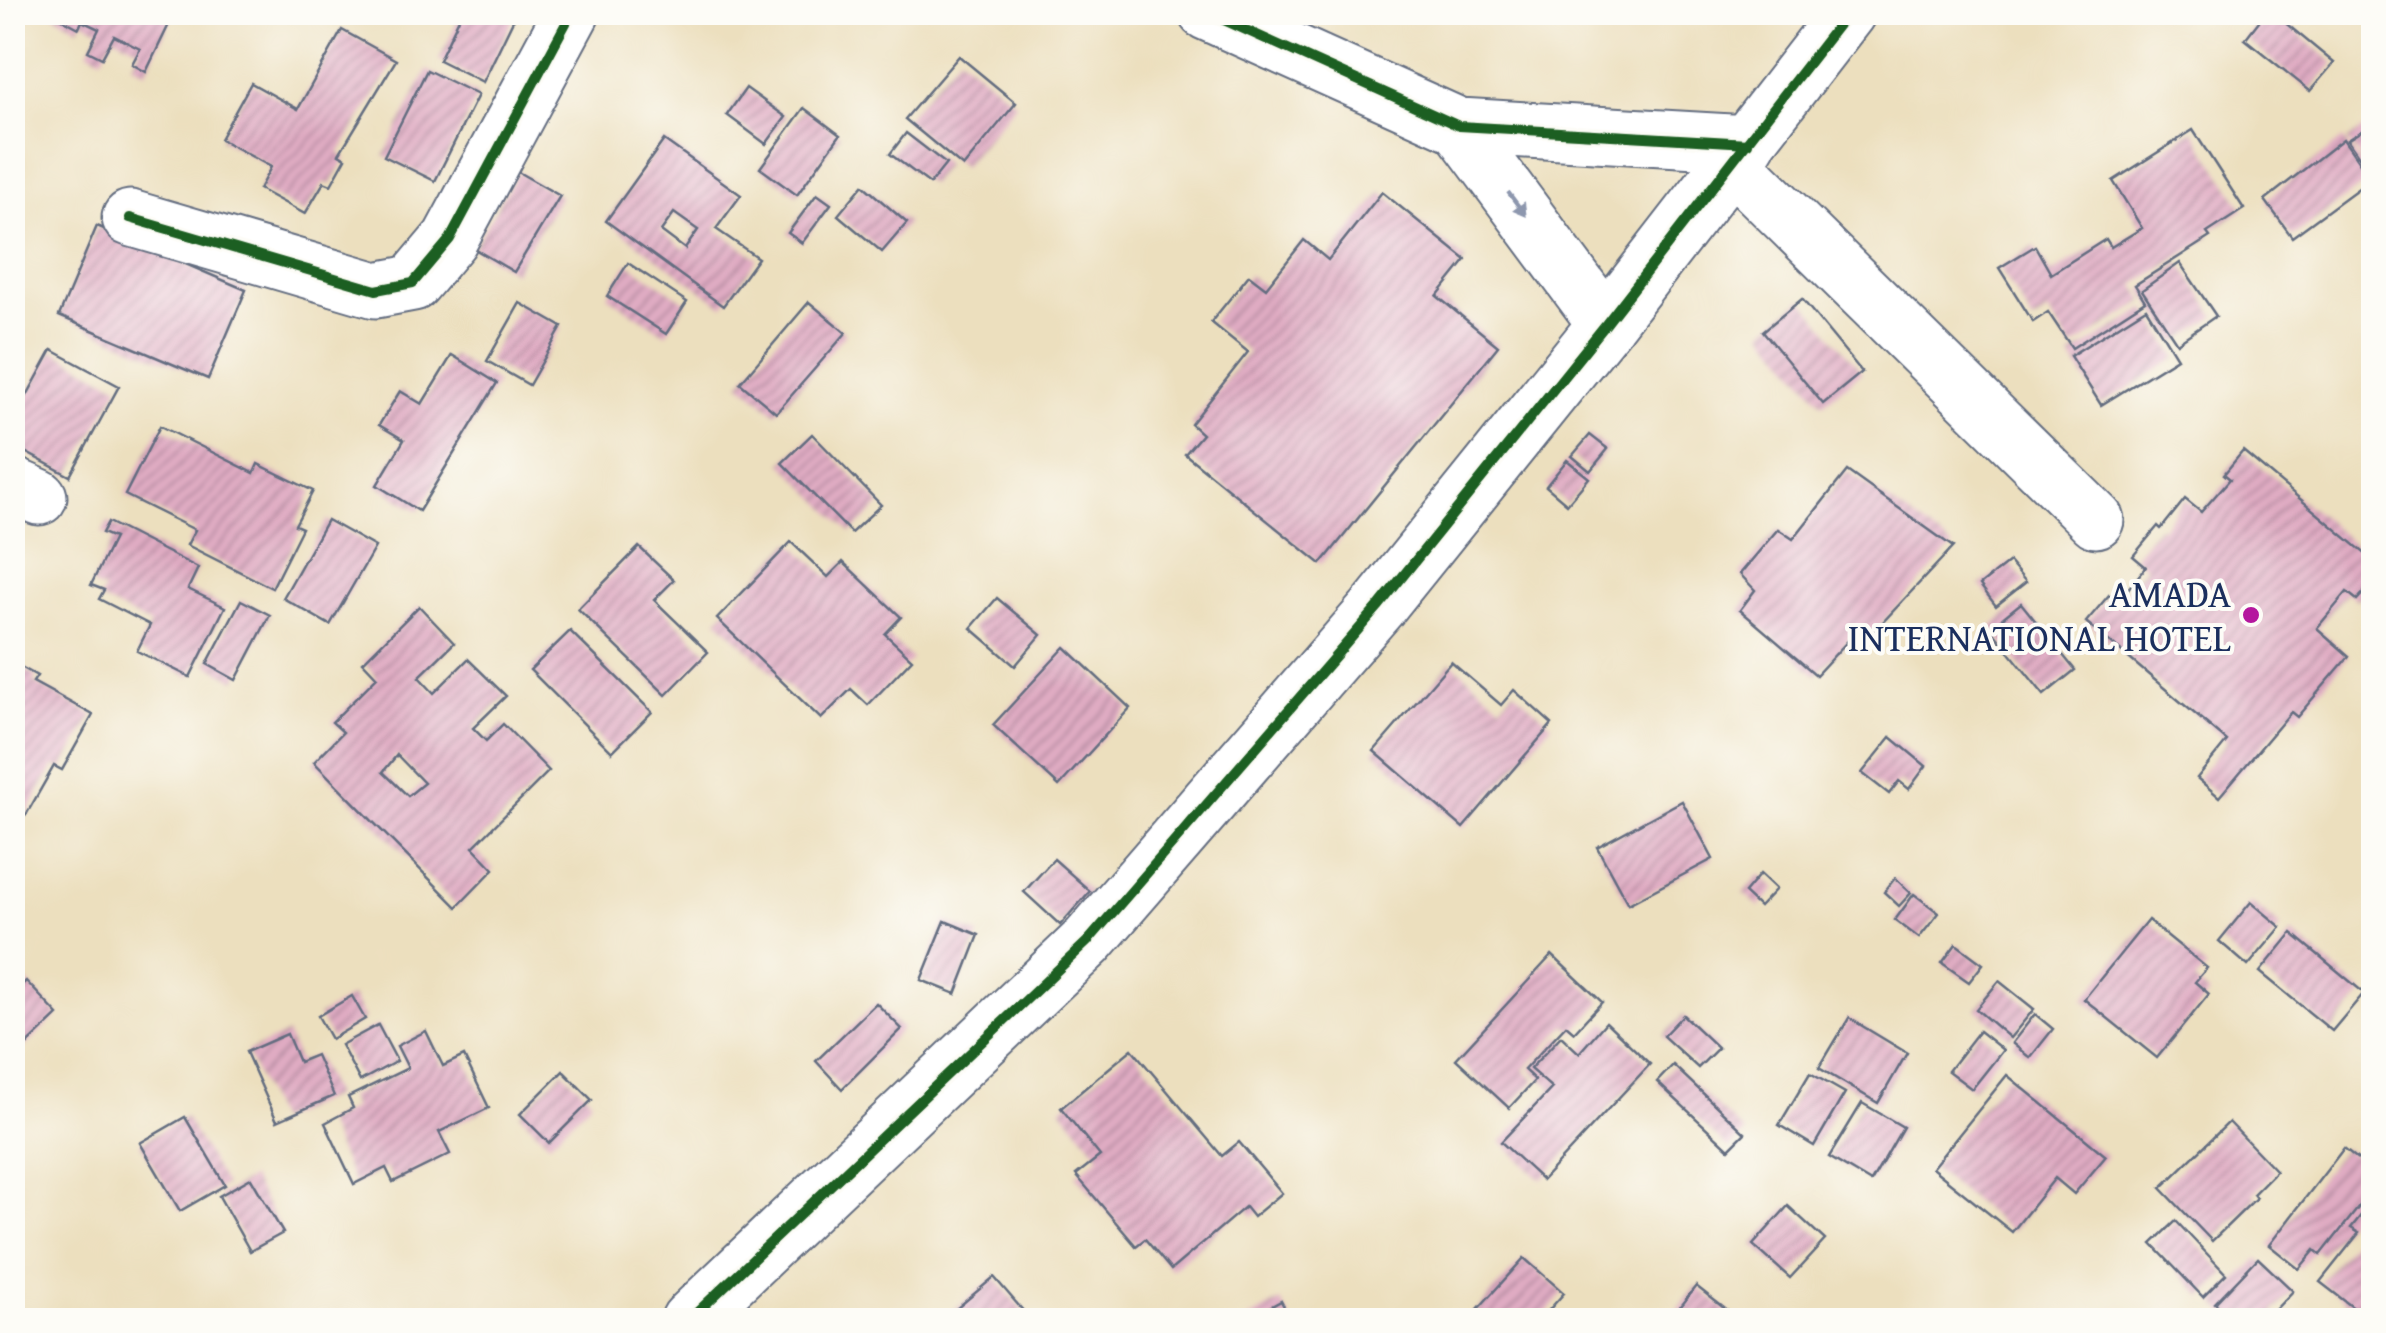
<svg xmlns="http://www.w3.org/2000/svg" width="2386" height="1333" font-family="'Gentium Book Plus',serif">
	<defs>
		<pattern id="building-hatch" width="6" height="6" patternUnits="userSpaceOnUse" patternTransform="scale(2.5)"><rect width="6" height="6" fill="#e0acc3"/><path d="M-1 1l2-2M0 6l6-6M5 7l2-2" fill="none" stroke="#b58ca2"/></pattern>
	</defs>
	<rect width="100%" height="100%" fill="#fdfcf7"/>
	<filter id="ink" filterUnits="userSpaceOnUse"><feTurbulence type="fractalNoise" baseFrequency=".01" numOctaves="2"/><feDisplacementMap in="SourceGraphic" scale="20" xChannelSelector="R" yChannelSelector="G"/><feConvolveMatrix kernelMatrix="1 2 1 2 8 2 1 2 1" color-interpolation-filters="sRGB"/></filter>
	<filter id="wash" filterUnits="userSpaceOnUse"><feTurbulence type="fractalNoise" baseFrequency=".0048" numOctaves="4" result="noise"/><feDisplacementMap in="SourceGraphic" scale="40" xChannelSelector="R" yChannelSelector="G"/><feGaussianBlur stdDeviation="2.25" result="paint"/><feColorMatrix in="noise" values="0 0 0 0 0 0 0 0 0 0 0 0 0 0 0 0 0 1.4 0 .05"/><feComposite in="paint" operator="in"/></filter>
	<g filter="url(#wash)">
		<rect width="100%" height="100%" fill="#ecdfbe"/>
		<g id="blocks">
			<g fill="url(#building-hatch)" fill-rule="evenodd">
				<path d="M49 12H175L146 72 132 64 140 49 114 36 102 58 88 51 99 29 82 21 79 28Z"/>
				<path d="M462 12H517L483 82 439 60Z"/>
				<path d="M2266 12H2272L2334 63 2310 91 2245 39Z"/>
				<path d="M342 30 396 60 339 154 346 158 331 185 324 182 305 214 259 189 271 167 220 139 251 83 298 109Z"/>
				<path d="M959 56 1016 103 963 167 905 119Z"/>
				<path d="M427 70 478 95 435 181 384 156Z"/>
				<path d="M746 88 786 117 766 144 727 115Z"/>
				<path d="M804 108 840 135 797 195 760 168Z"/>
				<path d="M2374 123V178L2347 140Z"/>
				<path d="M2193 130 2244 209 2207 233 2210 237 2135 285 2145 301 2072 348 2048 312 2033 322 1999 268 2035 246 2051 274 2106 239 2111 247 2142 228 2113 181Z"/>
				<path d="M906 133 946 164 930 184 890 154Z"/>
				<path d="M2343 139 2371 179 2292 237 2265 200Z"/>
				<path d="M664 140 741 195 716 229 758 258 723 306 606 221ZM674 213 698 230 685 249 661 231Z"/>
				<path d="M518 172 560 196 514 272 473 248Z"/>
				<path d="M863 185 907 223 882 252 838 215Z"/>
				<path d="M1382 192 1466 260 1437 296 1498 346 1321 564 1185 454 1202 434 1191 424 1248 352 1211 322 1249 275 1266 288 1304 240 1328 260Z"/>
				<path d="M817 194 831 204 802 243 788 233Z"/>
				<path d="M97 226 246 290 208 379 59 316Z"/>
				<path d="M628 263 687 302 666 334 607 296Z"/>
				<path d="M2180 263 2216 316 2177 343 2142 290Z"/>
				<path d="M1802 299 1862 372 1823 404 1763 331Z"/>
				<path d="M809 302 846 333 776 413 740 383Z"/>
				<path d="M520 303 562 327 529 385 487 361Z"/>
				<path d="M2146 308 2177 358 2101 405 2070 356Z"/>
				<path d="M52 350 119 386 70 476 12 445V423Z"/>
				<path d="M452 355 497 383 419 511 377 485 404 440 379 425 400 391 422 404Z"/>
				<path d="M160 426 254 473 258 464 313 491 295 525 302 528 272 588 187 545 195 530 125 495Z"/>
				<path d="M812 434 881 505 851 533 782 463Z"/>
				<path d="M1590 435 1608 449 1590 471 1572 456Z"/>
				<path d="M2243 451 2374 561V581L2357 600 2347 592 2317 628 2349 656 2297 717 2291 712 2219 797 2197 778 2227 741 2086 622 2109 595 2117 602 2146 567 2133 556 2158 526 2161 529 2185 499 2201 512 2230 479 2224 474Z"/>
				<path d="M1567 460 1589 478 1567 504 1546 486Z"/>
				<path d="M1847 471 1953 547 1867 639 1857 631 1816 675 1740 610 1755 590 1740 574 1778 529 1793 539Z"/>
				<path d="M327 520 375 547 330 625 283 598Z"/>
				<path d="M108 522 198 568 188 589 225 607 190 677 137 651 150 625 99 599 104 590 91 585 114 538 102 533Z"/>
				<path d="M791 542 828 577 843 562 901 617 885 634 912 659 868 705 851 689 821 719 717 619Z"/>
				<path d="M639 547 674 580 654 600 708 652 666 695 578 609Z"/>
				<path d="M2009 562 2026 582 1996 606 1980 585Z"/>
				<path d="M997 598 1041 635 1015 666 971 628Z"/>
				<path d="M241 600 270 615 236 680 207 664Z"/>
				<path d="M2021 603 2075 670 2044 695 1990 628Z"/>
				<path d="M419 606 454 643 419 677 434 693 468 659 506 696 473 728 486 741 503 724 549 771 473 847 494 869 457 907 314 762 343 732 332 722 377 677 363 662ZM397 755 424 783 408 796 383 772Z"/>
				<path d="M570 631 652 712 612 752 530 670Z"/>
				<path d="M1065 647 1130 708 1059 786 993 725Z"/>
				<path d="M12 662 37 676 33 682 93 715 62 770 54 766 26 815 12 807Z"/>
				<path d="M1451 662 1501 705 1514 690 1552 724 1463 828 1374 751Z"/>
				<path d="M1891 737 1926 766 1909 789 1899 781 1889 794 1862 773Z"/>
				<path d="M1682 801 1713 859 1628 904 1597 847Z"/>
				<path d="M1054 859 1090 891 1060 925 1024 892Z"/>
				<path d="M1760 874 1776 889 1759 907 1744 893Z"/>
				<path d="M1895 878 1911 893 1899 906 1884 892Z"/>
				<path d="M1914 894 1939 913 1919 938 1895 920Z"/>
				<path d="M2251 902 2281 927 2248 966 2219 941Z"/>
				<path d="M2148 920 2207 968 2195 982 2209 994 2157 1058 2084 999Z"/>
				<path d="M945 921 979 935 956 994 921 980Z"/>
				<path d="M2292 933 2364 993 2332 1031 2260 972Z"/>
				<path d="M1956 944 1983 964 1969 982 1942 963Z"/>
				<path d="M1552 955 1602 1002 1574 1032 1566 1025 1524 1070 1535 1080 1509 1108 1456 1059Z"/>
				<path d="M26 981 58 1015 12 1059V994Z"/>
				<path d="M1999 981 2034 1009 2010 1038 1976 1009Z"/>
				<path d="M352 996 365 1019 331 1039 318 1016Z"/>
				<path d="M876 1003 902 1029 842 1089 816 1061Z"/>
				<path d="M2035 1014 2053 1029 2030 1058 2012 1043Z"/>
				<path d="M1683 1015 1718 1048 1698 1068 1663 1036Z"/>
				<path d="M1849 1018 1907 1053 1878 1103 1819 1068Z"/>
				<path d="M1606 1022 1650 1064 1542 1180 1501 1142 1552 1088 1530 1069 1561 1036 1579 1053Z"/>
				<path d="M378 1025 397 1061 360 1081 341 1045Z"/>
				<path d="M426 1031 443 1066 464 1056 489 1108 439 1132 450 1154 393 1182 386 1168 354 1184 325 1123 353 1108 348 1097 408 1068 397 1046Z"/>
				<path d="M1979 1031 2003 1050 1972 1089 1948 1071Z"/>
				<path d="M287 1034 299 1062 316 1055 334 1096 277 1121 246 1052Z"/>
				<path d="M1132 1049 1222 1156 1239 1142 1282 1193 1253 1217 1245 1207 1171 1270 1145 1239 1136 1246 1076 1175 1100 1156 1061 1108Z"/>
				<path d="M1673 1065 1745 1133 1729 1149 1657 1082Z"/>
				<path d="M563 1071 592 1100 549 1143 520 1114Z"/>
				<path d="M1810 1073 1845 1093 1814 1146 1779 1125Z"/>
				<path d="M2007 1075 2106 1156 2074 1194 2055 1178 2012 1232 1932 1168Z"/>
				<path d="M1862 1103 1903 1127 1871 1182 1829 1157Z"/>
				<path d="M185 1117 225 1185 180 1211 140 1143Z"/>
				<path d="M2229 1122 2276 1171 2253 1194 2256 1198 2212 1241 2161 1188Z"/>
				<path d="M2344 1148 2374 1172V1181L2363 1194 2366 1198 2321 1255 2315 1250 2299 1269 2269 1245Z"/>
				<path d="M251 1178 283 1233 250 1251 219 1196Z"/>
				<path d="M1788 1206 1825 1240 1790 1278 1753 1245Z"/>
				<path d="M2367 1208 2374 1213V1312L2368 1319 2320 1282 2359 1233 2351 1228Z"/>
				<path d="M2176 1221 2226 1274 2203 1297 2152 1244Z"/>
				<path d="M1524 1258 1564 1293 1540 1320H1468Z"/>
				<path d="M2258 1258 2293 1291 2273 1312 2282 1320H2233L2215 1303Z"/>
				<path d="M994 1277 1031 1320H943Z"/>
				<path d="M1696 1286 1729 1312 1722 1320H1669Z"/>
				<path d="M1281 1301 1291 1320H1246Z"/>
			</g>
		</g>
	</g>
	<g filter="url(#ink)">
		<use href="#blocks" fill-opacity="0" stroke="#646d80" stroke-width="2.5"/>
		<g fill="none" stroke-linecap="round" stroke-linejoin="round">
			<defs>
				<g id="minor">
					<path d="M1206 12 1459 126 1748 143"/>
					<path d="M1459 126 1606 324"/>
					<path d="M1732 163 2096 520"/>
					<path d="M130 218 376 290 413 283 450 239 572 12"/>
					<path d="M12 485 39 497"/>
					<path d="M689 1320 1088 941 1378 607 1606 324 1848 12"/>
				</g>
			</defs>
			<use href="#minor" stroke="#646d80" stroke-width="59"/>
			<use href="#minor" stroke="#fff" stroke-width="55"/>
			<defs>
				<g id="cycleway">
					<path d="M1206 12 1459 126 1748 143"/>
					<path d="M130 218 376 290 413 283 450 239 572 12"/>
					<path d="M689 1320 1088 941 1378 607 1606 324 1848 12"/>
				</g>
			</defs>
			<use href="#cycleway" stroke="#fdfcf7" stroke-width="16"/>
			<use href="#cycleway" stroke="#1b5e20" stroke-width="10"/>
		</g>
		<defs><path id="oneway-solid" d="M-6-.8H1V-3.2L6.5 0L1 3.2V.8H-6Z" transform="scale(2.5)"/></defs>
		<use fill="#8d97ae" href="#oneway-solid" transform="translate(1517 204) rotate(53)"/>
	</g>
	<circle fill="#b5179e" stroke="#fdfcf7" stroke-width="4" cx="2251" cy="615" r="10"/>
	<g text-anchor="middle" dominant-baseline="central" stroke-width="8" stroke-linejoin="round" paint-order="stroke">
		<g font-size="38" fill="#1b2f5e" stroke="#fdfcf7" text-anchor="end">
			<text x="2231" y="593">AMADA<tspan x="2231" dy="44">INTERNATIONAL HOTEL</tspan></text>
		</g>
	</g>
	<rect width="2386" height="1333" fill="none" stroke="#fdfcf7" stroke-width="50"/>
</svg>
